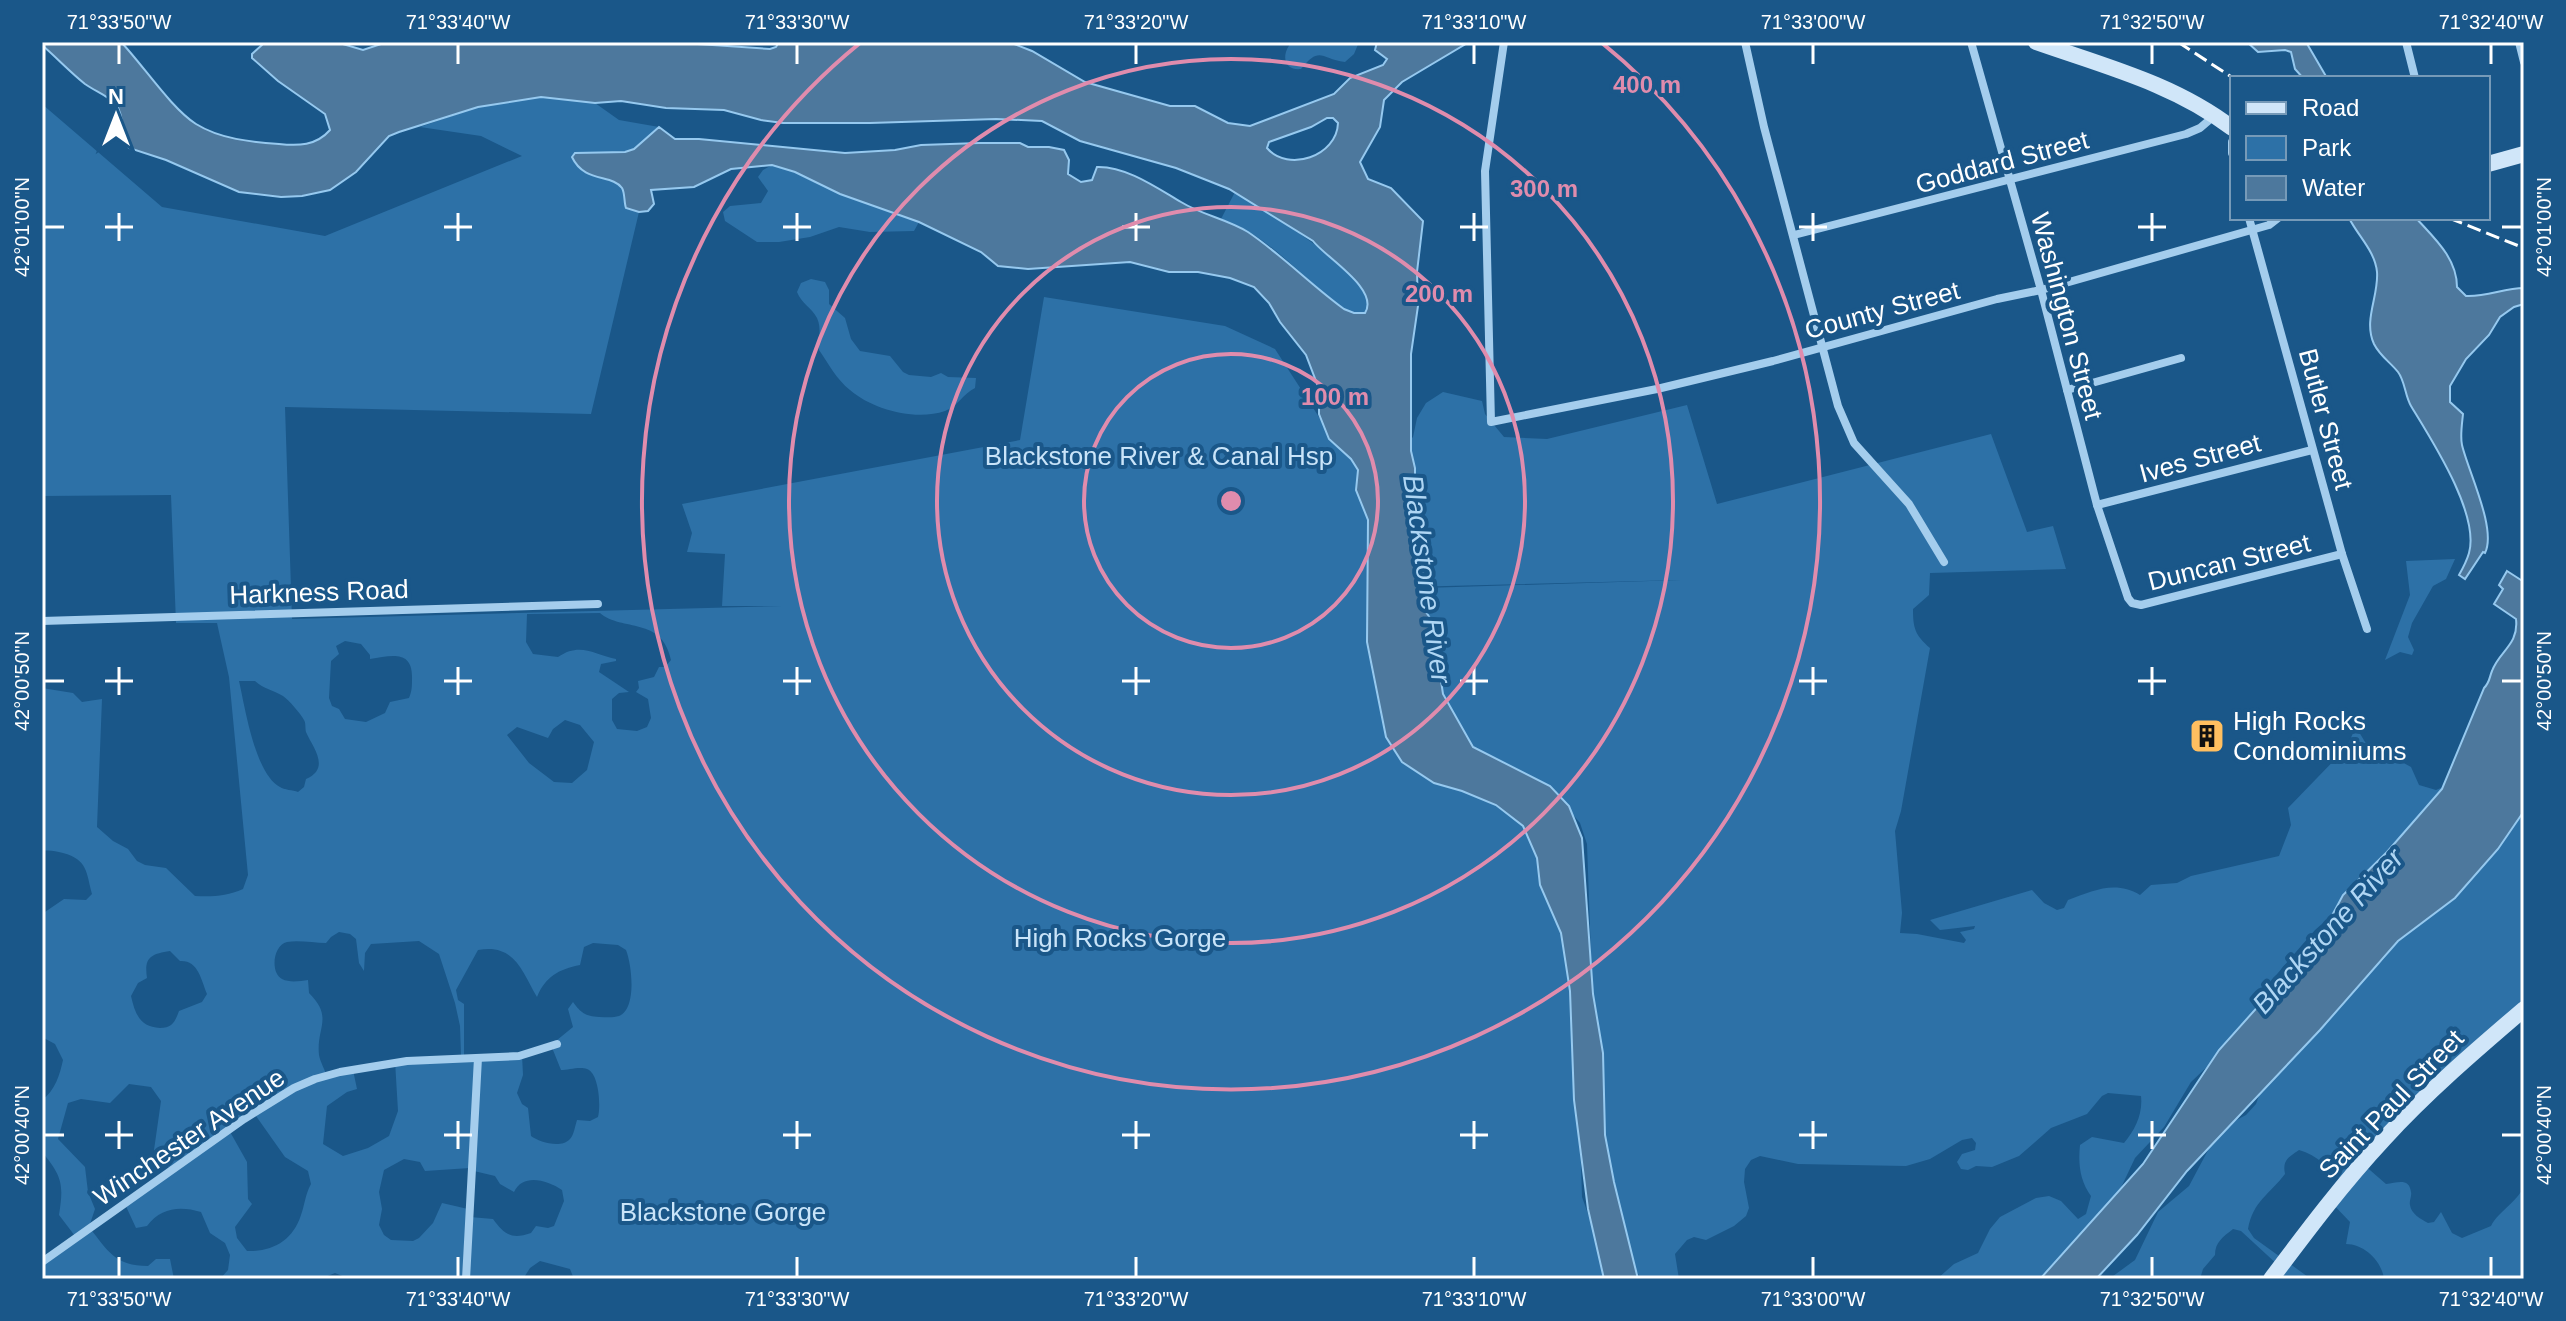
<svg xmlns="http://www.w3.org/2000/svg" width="2566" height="1321" font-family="Helvetica,sans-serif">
	<rect width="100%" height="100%" fill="#1a5789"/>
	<g fill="#2d71a7" fill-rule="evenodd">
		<path d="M1292 42H1359L1354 54 1345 62C1321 59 1320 45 1301 69 1283 71 1281 53 1292 42Z"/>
		<path d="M541 97 588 101 595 103 619 120 659 127 654 131 658 132 591 414 285 407 292 619 782 606H722L725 554 687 552 692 533 682 504 1020 440 1044 297 1225 326 1275 349 1339 448 1375 477 1470 785 1560 841 1578 1068 1582 1197 1601 1250 1607 1279H574L570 1269 540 1261 530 1268 523 1279H350L335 1273 320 1279H220L228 1270 230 1255 225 1243 210 1233 201 1212C181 1206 161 1207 147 1226L136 1228 124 1202 169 1168 154 1150 161 1101 151 1087 129 1084 110 1103 81 1099 68 1103 58 1139 85 1167 88 1192 95 1209 89 1227C108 1251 115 1266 148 1266L156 1259H170L174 1279H42V1255L45 1257 75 1236 59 1215C64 1184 62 1176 42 1152V1100C55 1091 60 1074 63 1060L55 1044 42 1037V914L64 899 86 900 92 894C86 872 88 860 63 853 55 851 50 850 42 851V688L73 693 82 702 102 699 97 827 113 841 128 849 137 861 145 865 166 868 195 896C213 897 227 896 243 889L248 875 229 677 217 623H176L171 495 42 496V104L162 207 325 236 522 156 481 136 420 127 478 107ZM600 613C622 632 662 616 671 660L665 667H659L654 677 638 681 639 688 636 692 648 699 651 718 647 727 637 731 617 729 612 720V699L619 693 629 692 599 672 601 664 616 661V659C593 654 580 642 558 657L533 654 526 642 527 614ZM345 641 361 644 370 655V659C391 656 413 649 412 679 412 686 412 691 409 698L390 702 385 713 366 722 345 719 339 709 332 706 329 698 331 661 339 654 336 646ZM239 681H255C264 689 273 690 283 696 289 700 300 713 304 720 306 723 305 728 306 732 313 748 331 768 306 779L304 787 298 792C293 790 284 790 280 787 255 774 245 707 239 681ZM565 720 580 725 594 742 587 770 572 783 554 782 529 763 507 735 517 727 548 738 553 729ZM339 932 350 934 356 939 359 963 364 971 365 953 371 944 419 941 439 954 455 1003 460 1026 461 1055 395 1061 398 1111 389 1136 368 1148 343 1156 323 1144 327 1106 347 1092 357 1089 353 1070 326 1074C324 1068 320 1061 319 1055 316 1027 334 1018 309 993L308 980C300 981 290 983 282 979 270 973 273 945 287 942 299 940 314 943 326 943L331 937ZM593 943 618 945 626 950C632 965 637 1009 619 1016 613 1018 605 1017 599 1017 585 1016 581 1013 573 1002L568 1009 573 1027 551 1045 561 1070C568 1070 580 1066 587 1069 599 1073 601 1106 598 1117L590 1121 577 1120C575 1126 574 1135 570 1139 561 1149 539 1142 531 1136L528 1108 522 1104 517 1093 523 1075 522 1055H464V1004L458 1000 456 990 478 950C515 943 522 972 537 997 545 977 559 969 580 965L584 947ZM170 951 180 961C198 960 201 979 207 994L202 1002 179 1011C175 1022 172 1028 160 1028 140 1027 135 1014 131 996L138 983 147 978C144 958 150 954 170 951ZM256 1116 285 1157 308 1171 311 1184C305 1195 305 1204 301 1215 293 1240 273 1252 247 1251L237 1238 235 1227 252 1204 248 1199 247 1162 229 1130ZM404 1159 420 1162 425 1171 470 1168 474 1171 495 1176 500 1184 514 1192C523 1173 547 1180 562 1190L564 1201 554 1226 548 1228 536 1226 531 1233C511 1240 504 1234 493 1219L470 1217 468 1209 442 1203 433 1223 419 1238 413 1241 391 1240 384 1235 379 1225 382 1209 379 1192 384 1170Z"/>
		<path d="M772 165 795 172 840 194 919 222 914 231 870 232 839 227 810 237 779 242H757L725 221 723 212 730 206 761 203 768 191 758 177 763 170Z"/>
		<path d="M1235 192C1258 207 1386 280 1365 313H1354L1344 309C1306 282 1266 232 1221 219Z"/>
		<path d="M811 279 825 282 829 290V304L845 318 851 339 860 351 890 356 903 372 909 375 931 377 941 373 948 377 976 378 975 388C963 394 957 407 945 411 916 421 873 410 850 390 837 380 828 363 819 350 818 339 822 329 817 318 812 308 801 303 797 292L801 283Z"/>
		<path d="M1443 392 1482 401 1485 414 1504 437 1547 439 1687 405 1717 504 1991 434 2027 532 2053 526 2066 569 1930 573 1929 595 1913 609C1913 628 1915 635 1930 648L1901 811 1895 831 1902 913 1900 933 1917 934 1964 943 1966 940 1960 932 1974 929 1975 926 1940 930 1930 920 2032 890 2044 903 2057 910 2064 908 2068 900C2093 891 2115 880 2140 895L2151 885 2177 883 2191 876 2279 856 2291 825 2288 808 2346 748 2356 727 2365 742 2411 767 2419 785 2436 790 2462 779 2417 841 2315 930 2271 981 2263 1003 2211 1063 2191 1082 2164 1127 2135 1158 2118 1194 2093 1219 2078 1241 2038 1279H1937L1954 1264 1978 1253 1990 1229 2000 1217 2036 1198 2049 1196 2061 1201 2078 1219 2086 1214 2091 1196C2080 1181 2078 1164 2080 1145L2092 1137 2124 1143C2135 1130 2143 1114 2141 1096L2108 1093 2102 1096 2087 1114 2051 1128 2019 1156 1992 1167 1976 1166 1968 1170 1961 1169 1957 1162 1962 1154 1975 1150 1976 1143 1972 1138 1962 1140 1930 1159 1906 1166 1798 1164 1760 1156 1751 1160 1745 1169 1744 1182 1749 1208 1746 1216 1734 1226 1706 1240 1694 1237 1687 1240 1675 1254 1679 1279H1641L1625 1251 1601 1141 1602 1089 1592 984 1587 844 1580 823 1549 786 1455 747 1428 639 1424 588 1681 580 1407 587 1393 457 1413 437 1417 418 1426 403Z"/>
		<path d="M2455 559 2446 579 2433 586 2412 623 2408 637 2414 650 2412 655 2400 652 2385 660 2410 595 2406 561Z"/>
		<path d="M2524 788V1007L2363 1164 2386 1184C2397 1183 2409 1177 2411 1192 2412 1196 2409 1201 2410 1205 2411 1214 2421 1219 2428 1223L2434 1222 2441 1212 2452 1233 2462 1238 2491 1226C2499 1210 2521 1200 2524 1184V1279H2384C2382 1261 2364 1244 2346 1244L2350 1222 2330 1201 2343 1183C2331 1169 2317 1155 2299 1150 2289 1157 2282 1160 2285 1174 2270 1194 2253 1201 2248 1229L2254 1238 2311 1279H2277L2279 1266 2241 1231 2233 1229C2223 1237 2215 1242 2215 1255L2203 1269 2200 1279H2109L2135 1260 2158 1212 2189 1186 2214 1139 2229 1124 2246 1115 2256 1104 2263 1084 2292 1059 2305 1032 2383 960Z"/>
	</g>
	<g fill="#4d789d" stroke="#96c9ef" stroke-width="2" fill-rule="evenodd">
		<path d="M42 42H121C143 65 171 108 196 124 220 139 251 142 279 144 298 146 316 146 330 130L325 114 278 81 252 58V54L262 45 261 42H336L363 50 387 42H668L770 49 776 47 779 42H1009L1032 51 1085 82 1170 106H1195L1228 123 1250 126 1334 94 1350 78 1383 65 1387 59 1375 50 1377 42H1469L1402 82 1384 100 1380 127 1360 162 1368 179 1391 188 1423 221 1417 272 1418 306 1411 354V451L1415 468V491L1418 494 1417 532 1423 560 1426 612 1432 621 1443 694 1473 747 1550 786 1569 806 1582 838 1593 994 1603 1053 1605 1135 1614 1182 1638 1279H1604L1588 1209 1574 1100 1570 991 1561 933 1540 885 1537 858 1523 826 1496 805 1462 791 1434 783 1402 762 1386 737 1367 642 1368 520 1356 490 1358 470 1351 459 1329 439 1319 414V389L1306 355 1280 322 1269 303 1254 287 1230 278 1198 272H1169L1130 262 1028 269 998 266 981 252 919 222 840 194 795 172 772 165 731 169 694 187 651 190 654 204 648 211 639 212 626 208C624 203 625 193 622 188 612 174 584 183 572 157L575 153 625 152 634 149 659 127 675 139H699L845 153 895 150 921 145 979 143H1020L1028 147H1049L1064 150 1069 160 1068 174 1081 182 1092 180 1097 167C1126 166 1157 188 1181 202 1202 215 1227 219 1248 232 1282 255 1311 285 1344 309L1354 313H1365C1380 289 1325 257 1313 241L1229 189 1176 168 1080 141 1042 121 996 119 870 123H783L761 120 724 110 666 108 621 101 595 103 541 97 478 107 399 132 389 136 356 172 330 190 302 196 281 197 239 192 166 160 129 148C119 136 126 120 117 106 108 95 96 92 85 84 70 72 57 58 42 45ZM1327 118H1333L1338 123C1337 156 1288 173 1267 148L1269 142 1311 127Z"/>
		<path d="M2247 42H2306L2327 78H2303L2295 69 2291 52 2285 50 2258 52Z"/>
		<path d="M2349 218H2416C2434 238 2457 258 2457 287L2466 296C2487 297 2504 288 2524 288V304L2514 307 2500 317 2489 335 2466 359 2450 386V402L2463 414C2462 424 2460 436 2462 445 2468 471 2497 529 2485 553L2483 552 2465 579 2459 575C2463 568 2467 560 2469 553 2480 514 2431 439 2411 406 2405 396 2405 381 2398 372 2390 362 2380 356 2374 344 2363 320 2379 296 2377 272 2375 251 2358 236 2349 218Z"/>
		<path d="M2507 571 2524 582V811L2498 849 2455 898 2398 941 2320 1030 2187 1171 2137 1235 2096 1279H2040L2143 1164 2219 1050 2321 936 2343 895 2387 852 2442 789 2484 688C2490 682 2489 678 2492 671 2499 651 2519 645 2516 619L2494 604 2503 589 2499 585Z"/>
	</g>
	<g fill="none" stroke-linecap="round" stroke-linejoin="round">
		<g stroke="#a4cded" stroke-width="8">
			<path d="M1504 42 1485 171 1491 422 1657 389 1773 361 1997 299 2041 290 2269 225 2278 218"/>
			<path d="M1745 42 1764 127 1838 406 1854 443 1909 504 1944 562"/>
			<path d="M1971 42 2041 290 2097 505 2128 598 2132 603 2141 605 2342 554"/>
			<path d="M2406 42 2415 78"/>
			<path d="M2519 42 2524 62"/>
			<path d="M2232 142V153"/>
			<path d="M2249 218 2342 554 2367 629"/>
			<path d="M1794 235 2186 134 2200 128 2214 116"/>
			<path d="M2067 390 2181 358"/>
			<path d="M2097 505 2312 450"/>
			<path d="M42 621 598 604"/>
			<path d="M42 1262 244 1119 294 1088 315 1079 340 1072 407 1061 519 1056 557 1044"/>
			<path d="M466 1279 478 1058"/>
		</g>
		<g stroke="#d0e6f9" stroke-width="16">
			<path d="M2036 42C2104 66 2175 84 2232 128"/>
			<path d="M2488 164 2524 154"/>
			<path d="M2271 1279C2307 1231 2343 1183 2384 1139 2426 1093 2476 1050 2524 1009"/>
		</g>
		<g stroke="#fff" stroke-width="3" stroke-dasharray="14 6" stroke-linecap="butt">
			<path d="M2178 42 2233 78"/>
			<path d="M2449 218 2524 248"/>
		</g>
	</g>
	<path fill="none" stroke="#fff" stroke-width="3" d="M119 44V64M458 44V64M797 44V64M1136 44V64M1474 44V64M1813 44V64M2152 44V64M2491 44V64M119 213V241M458 213V241M797 213V241M1136 213V241M1474 213V241M1813 213V241M2152 213V241M44 227H64M105 227H133M444 227H472M783 227H811M1122 227H1150M1460 227H1488M1799 227H1827M2138 227H2166M2502 227H2522M119 667V695M458 667V695M797 667V695M1136 667V695M1474 667V695M1813 667V695M2152 667V695M44 681H64M105 681H133M444 681H472M783 681H811M1122 681H1150M1460 681H1488M1799 681H1827M2138 681H2166M2502 681H2522M119 1121V1149M458 1121V1149M797 1121V1149M1136 1121V1149M1474 1121V1149M1813 1121V1149M2152 1121V1149M44 1135H64M105 1135H133M444 1135H472M783 1135H811M1122 1135H1150M1460 1135H1488M1799 1135H1827M2138 1135H2166M2502 1135H2522M119 1257V1277M458 1257V1277M797 1257V1277M1136 1257V1277M1474 1257V1277M1813 1257V1277M2152 1257V1277M2491 1257V1277"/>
	<g fill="none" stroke="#e08cad" stroke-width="4">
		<circle cx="1231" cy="501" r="147"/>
		<circle cx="1231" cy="501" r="294"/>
		<circle cx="1231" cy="501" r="442"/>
		<path d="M1602 43A589 589 0 1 1 860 43"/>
	</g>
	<defs>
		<symbol id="building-square" viewBox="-11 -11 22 22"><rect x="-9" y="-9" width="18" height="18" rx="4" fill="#ffbf60" stroke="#1a5789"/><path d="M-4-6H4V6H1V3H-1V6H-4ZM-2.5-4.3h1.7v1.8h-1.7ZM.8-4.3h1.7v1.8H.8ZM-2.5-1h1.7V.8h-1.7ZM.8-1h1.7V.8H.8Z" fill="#111"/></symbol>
	</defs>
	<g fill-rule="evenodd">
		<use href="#building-square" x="2187" y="716" width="40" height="40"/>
	</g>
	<g text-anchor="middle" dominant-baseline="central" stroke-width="8" stroke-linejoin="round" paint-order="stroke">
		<g font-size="26" fill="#fff" stroke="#1a5789">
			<text transform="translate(2002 162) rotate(-15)">Goddard Street</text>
			<text transform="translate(1882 310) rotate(-15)">County Street</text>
			<text transform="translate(2067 316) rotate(75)">Washington Street</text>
			<text transform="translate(2326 419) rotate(75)">Butler Street</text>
			<text transform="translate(2200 458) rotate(-15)">Ives Street</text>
			<text transform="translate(2229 562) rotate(-14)">Duncan Street</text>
			<text transform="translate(319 592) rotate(-2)">Harkness Road</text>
			<text transform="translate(2391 1104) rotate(-46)">Saint Paul Street</text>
			<text transform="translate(189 1137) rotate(-34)">Winchester Avenue</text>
		</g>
		<g font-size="26" fill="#c9e4f9" stroke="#1a5789">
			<text x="1159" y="456">Blackstone River &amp; Canal Hsp</text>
			<text x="1120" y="938">High Rocks Gorge</text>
			<text x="723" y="1212">Blackstone Gorge</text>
		</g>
		<g font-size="26" fill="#fff" stroke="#1a5789" text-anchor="start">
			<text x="2233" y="721">High Rocks<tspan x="2233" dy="30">Condominiums</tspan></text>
		</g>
		<g font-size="28" font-style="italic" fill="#afd6f4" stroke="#1a5789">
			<text transform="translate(1427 579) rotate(82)">Blackstone River</text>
			<text transform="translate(2328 931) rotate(-48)">Blackstone River</text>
		</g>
	</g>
	<circle cx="1231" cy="501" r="12" fill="#e08cad" stroke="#1a5789" stroke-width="4"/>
	<g font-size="24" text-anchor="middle" font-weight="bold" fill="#e08cad" stroke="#1a5789" stroke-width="8" stroke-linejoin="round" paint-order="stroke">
		<text x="1647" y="93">400 m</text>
		<text x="1544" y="197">300 m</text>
		<text x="1439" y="302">200 m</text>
		<text x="1335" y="405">100 m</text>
	</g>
	<rect width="2566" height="1321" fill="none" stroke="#1a5789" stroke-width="88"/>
	<rect x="2230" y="76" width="260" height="144" fill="#1a5789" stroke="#769ab8" stroke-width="2"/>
	<rect x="2246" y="102" width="40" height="12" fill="#d0e6f9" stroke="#769ab8" stroke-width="2"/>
	<text x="2302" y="116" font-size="24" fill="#ffffff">Road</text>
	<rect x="2246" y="136" width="40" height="24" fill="#2d71a7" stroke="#769ab8" stroke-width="2"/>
	<text x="2302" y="156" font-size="24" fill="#ffffff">Park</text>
	<rect x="2246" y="176" width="40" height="24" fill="#4d789d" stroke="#769ab8" stroke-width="2"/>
	<text x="2302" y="196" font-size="24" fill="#ffffff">Water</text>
	<g transform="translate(116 116)" stroke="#1a5789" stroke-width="6" paint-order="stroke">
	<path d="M0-6L14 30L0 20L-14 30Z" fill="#ffffff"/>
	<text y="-12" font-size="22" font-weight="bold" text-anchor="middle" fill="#ffffff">N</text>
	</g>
	<rect x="44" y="44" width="2478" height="1233" fill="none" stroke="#fff" stroke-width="3"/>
	<g font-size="20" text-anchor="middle" fill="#fff">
		<text x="119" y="29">71°33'50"W</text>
		<text x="458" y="29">71°33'40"W</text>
		<text x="797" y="29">71°33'30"W</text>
		<text x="1136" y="29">71°33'20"W</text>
		<text x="1474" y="29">71°33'10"W</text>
		<text x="1813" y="29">71°33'00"W</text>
		<text x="2152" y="29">71°32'50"W</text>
		<text x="2491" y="29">71°32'40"W</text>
		<text transform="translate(22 227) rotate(-90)" y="7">42°01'00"N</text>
		<text transform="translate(2544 227) rotate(-90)" y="7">42°01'00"N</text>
		<text transform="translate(22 681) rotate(-90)" y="7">42°00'50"N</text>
		<text transform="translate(2544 681) rotate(-90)" y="7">42°00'50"N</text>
		<text transform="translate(22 1135) rotate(-90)" y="7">42°00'40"N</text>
		<text transform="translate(2544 1135) rotate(-90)" y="7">42°00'40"N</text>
		<text x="119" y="1306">71°33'50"W</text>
		<text x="458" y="1306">71°33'40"W</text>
		<text x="797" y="1306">71°33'30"W</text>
		<text x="1136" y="1306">71°33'20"W</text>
		<text x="1474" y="1306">71°33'10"W</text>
		<text x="1813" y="1306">71°33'00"W</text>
		<text x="2152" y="1306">71°32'50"W</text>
		<text x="2491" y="1306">71°32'40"W</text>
	</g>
</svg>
